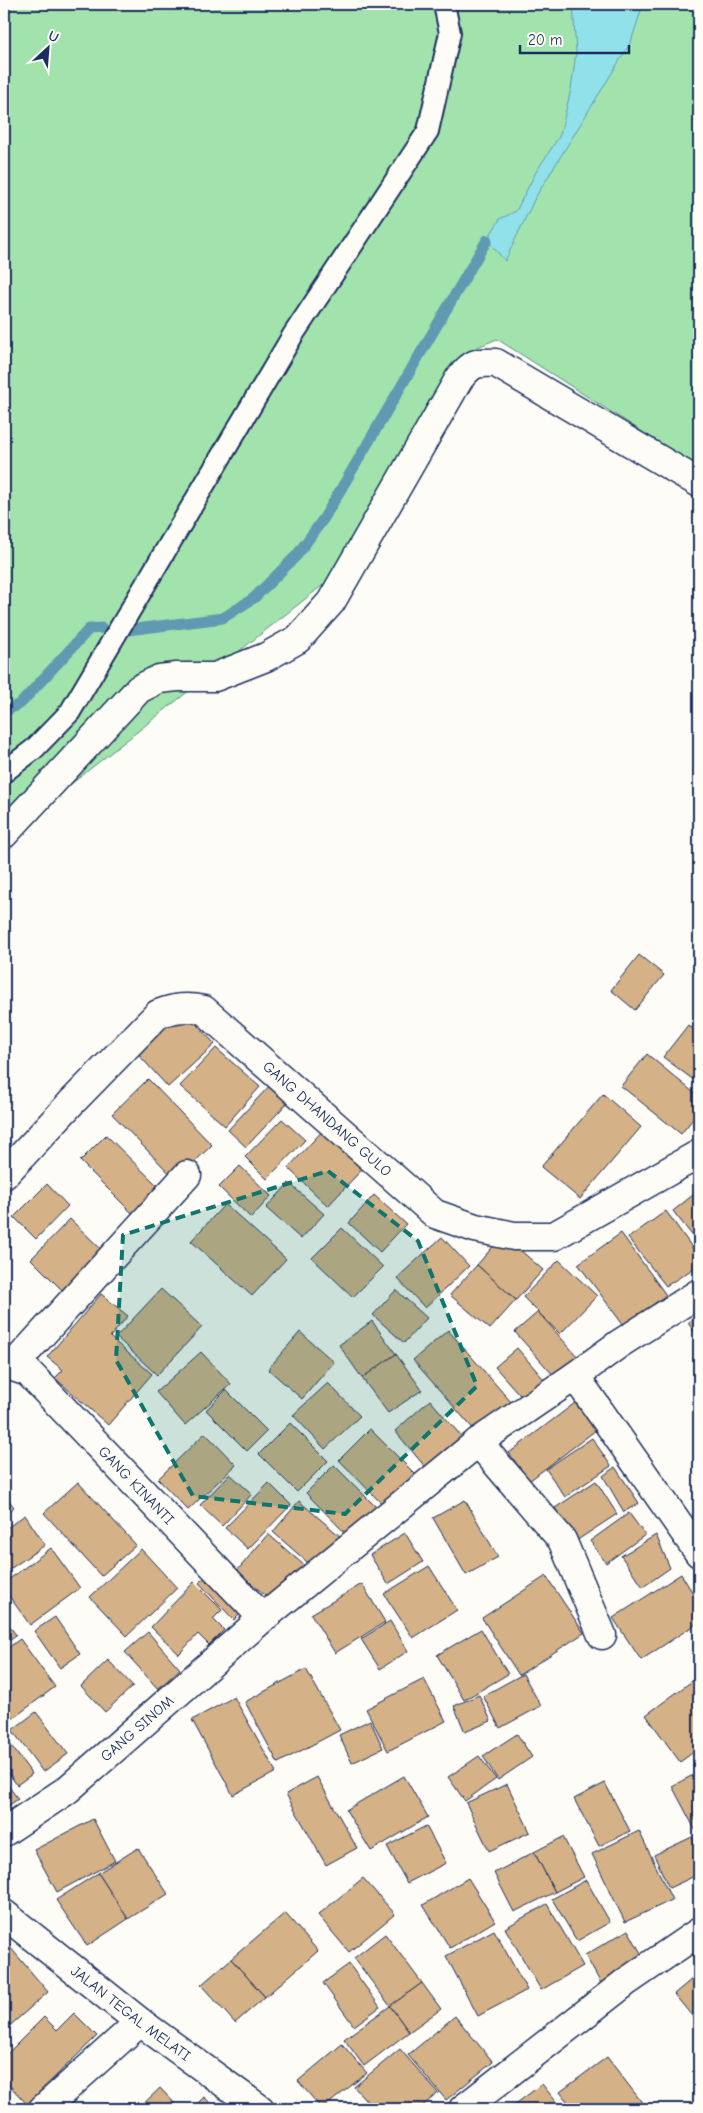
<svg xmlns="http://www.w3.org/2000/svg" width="703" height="2113" font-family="'Comic Neue',sans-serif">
	<rect width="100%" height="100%" fill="#fdfcf7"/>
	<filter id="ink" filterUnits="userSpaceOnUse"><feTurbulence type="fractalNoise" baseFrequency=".02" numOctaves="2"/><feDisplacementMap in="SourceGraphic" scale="10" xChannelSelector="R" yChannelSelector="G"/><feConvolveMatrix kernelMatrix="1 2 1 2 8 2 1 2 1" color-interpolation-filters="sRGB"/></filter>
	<g filter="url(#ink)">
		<path fill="#a2e3ad" stroke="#5e8986" d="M4 4H681L699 14V468L497 339 473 349 352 562 4 837Z"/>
		<path fill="#90e1ea" stroke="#619ab2" d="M573 4H643L631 42 535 198 505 261 487 240 500 219 516 211 536 172 560 135 571 89 576 53Z"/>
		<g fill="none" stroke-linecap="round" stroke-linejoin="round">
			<g stroke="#619ab2" stroke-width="11">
				<path d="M128 630 223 618 254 598 297 555 324 518 487 240"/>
				<path d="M4 712 21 703 89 629 102 628"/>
			</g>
		</g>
		<g fill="#d4b186" stroke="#1b2f5e">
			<path d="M639 955 664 975 635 1010 611 990Z"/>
			<path d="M183 1010 215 1044 168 1087 137 1053Z"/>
			<path d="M688 1025 699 1033V1084L663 1057Z"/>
			<path d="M216 1048 260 1087 225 1126 180 1086Z"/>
			<path d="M647 1054 699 1097V1111L681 1134 621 1086Z"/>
			<path d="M148 1079 212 1145 176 1180 112 1114Z"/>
			<path d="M273 1082 291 1099 246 1147 228 1130Z"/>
			<path d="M603 1094 641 1127 580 1199 541 1167Z"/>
			<path d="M282 1119 305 1140 267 1179 245 1157Z"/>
			<path d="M326 1127 366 1165 328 1206 288 1168Z"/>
			<path d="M106 1135 161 1189 134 1215 80 1161Z"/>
			<path d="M240 1166 271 1196 251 1218 219 1187Z"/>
			<path d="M289 1183 324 1214 301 1239 266 1208Z"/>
			<path d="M47 1184 68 1206 36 1239 14 1217Z"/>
			<path d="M699 1190V1244L673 1211Z"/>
			<path d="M374 1195 406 1224 380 1252 349 1223Z"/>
			<path d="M225 1204 286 1259 252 1296 191 1241Z"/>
			<path d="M666 1211 699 1257V1265L666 1286 628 1238Z"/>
			<path d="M70 1219 104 1252 65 1293 31 1259Z"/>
			<path d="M342 1228 383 1267 353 1297 312 1258Z"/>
			<path d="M621 1233 666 1295 624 1326 578 1264Z"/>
			<path d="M503 1235 543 1270 516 1300 477 1265Z"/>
			<path d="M442 1237 469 1266 425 1308 397 1278Z"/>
			<path d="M559 1260 597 1296 560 1334 523 1297Z"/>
			<path d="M477 1265 516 1300 490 1329 450 1295Z"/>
			<path d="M161 1289 202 1327 157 1375 116 1337Z"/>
			<path d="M396 1290 427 1318 404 1343 373 1315Z"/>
			<path d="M101 1294 128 1316 110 1337 152 1374 108 1425 55 1378 63 1370 47 1357Z"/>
			<path d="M538 1312 577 1356 554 1376 515 1332Z"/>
			<path d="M699 1314V1338L688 1323Z"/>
			<path d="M372 1321 396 1354 362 1378 339 1345Z"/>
			<path d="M448 1330 511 1402 476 1432 413 1360Z"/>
			<path d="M300 1332 334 1362 302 1399 268 1369Z"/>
			<path d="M517 1348 548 1384 526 1402 495 1367Z"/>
			<path d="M201 1352 231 1384 185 1425 156 1392Z"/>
			<path d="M396 1354 422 1390 388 1413 362 1378Z"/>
			<path d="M328 1383 360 1416 325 1449 293 1415Z"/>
			<path d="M226 1390 267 1431 247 1451 206 1410Z"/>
			<path d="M430 1400 469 1445 432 1475 395 1431Z"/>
			<path d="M575 1403 596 1430 529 1481 509 1453Z"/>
			<path d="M290 1423 328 1461 297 1492 259 1454Z"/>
			<path d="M370 1429 417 1476 386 1508 339 1460Z"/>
			<path d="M205 1433 236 1465 188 1510 158 1479Z"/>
			<path d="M592 1438 611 1466 565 1497 546 1469Z"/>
			<path d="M334 1465 381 1512 352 1540 306 1493Z"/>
			<path d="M615 1467 639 1503 624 1512 603 1476Z"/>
			<path d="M230 1474 252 1494 222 1526 200 1505Z"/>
			<path d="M596 1481 617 1514 576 1541 555 1508Z"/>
			<path d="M78 1482 136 1545 101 1576 44 1513Z"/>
			<path d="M269 1483 291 1505 248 1549 225 1528Z"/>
			<path d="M4 1494 14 1507 4 1515Z"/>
			<path d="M465 1500 498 1557 466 1575 433 1518Z"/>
			<path d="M299 1501 341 1537 314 1568 273 1532Z"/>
			<path d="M629 1513 645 1535 606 1563 590 1541Z"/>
			<path d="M25 1515 45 1545 4 1573V1530Z"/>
			<path d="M405 1533 423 1562 388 1584 370 1555Z"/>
			<path d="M268 1534 305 1566 273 1602 237 1571Z"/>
			<path d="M656 1535 670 1568 643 1587 621 1556Z"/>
			<path d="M51 1548 80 1588 30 1625 4 1589V1583Z"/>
			<path d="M141 1549 177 1588 127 1636 90 1597Z"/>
			<path d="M429 1566 457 1610 413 1638 384 1594Z"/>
			<path d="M213 1570 248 1606 234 1620 199 1583Z"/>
			<path d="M681 1574 699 1603V1622L641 1660 613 1618Z"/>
			<path d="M546 1576 584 1633 519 1675 482 1618Z"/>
			<path d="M194 1582 222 1610 213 1619 224 1630 209 1645 198 1634 179 1654 151 1627Z"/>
			<path d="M362 1584 385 1622 335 1653 311 1614Z"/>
			<path d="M55 1617 80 1654 60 1668 34 1631Z"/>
			<path d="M4 1618 16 1635 4 1644Z"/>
			<path d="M390 1621 408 1651 380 1669 361 1639Z"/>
			<path d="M481 1629 508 1674 464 1700 437 1655Z"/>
			<path d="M148 1632 180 1669 158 1689 125 1652Z"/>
			<path d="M20 1639 55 1687 4 1725V1651Z"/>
			<path d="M108 1660 133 1686 105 1712 81 1686Z"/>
			<path d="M306 1669 340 1730 278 1763 245 1702Z"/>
			<path d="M523 1674 541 1706 500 1728 483 1696Z"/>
			<path d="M699 1676V1748L680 1762 646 1715Z"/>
			<path d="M424 1679 446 1721 388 1751 366 1709Z"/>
			<path d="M479 1695 491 1721 465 1732 454 1706Z"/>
			<path d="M234 1697 276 1772 233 1795 192 1720Z"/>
			<path d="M36 1712 68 1754 43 1772 12 1730Z"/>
			<path d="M370 1720 383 1748 352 1763 339 1735Z"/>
			<path d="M517 1734 532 1757 498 1780 483 1756Z"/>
			<path d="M4 1736 32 1774 17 1785 4 1767Z"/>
			<path d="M479 1756 496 1779 465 1801 448 1777Z"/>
			<path d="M699 1772V1837L672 1786Z"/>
			<path d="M404 1776 428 1817 371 1851 346 1810Z"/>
			<path d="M317 1777 357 1848 326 1865 286 1794Z"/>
			<path d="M4 1780 18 1799 4 1809Z"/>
			<path d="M605 1783 630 1831 599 1846 574 1799Z"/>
			<path d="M507 1784 530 1832 489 1851 466 1803Z"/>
			<path d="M93 1819 115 1861 57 1892 34 1850Z"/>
			<path d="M426 1826 446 1863 407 1883 387 1846Z"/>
			<path d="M639 1831 672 1900 625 1922 592 1854Z"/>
			<path d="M563 1837 584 1877 555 1892 534 1852Z"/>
			<path d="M692 1837 699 1853V1874L669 1888 654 1855Z"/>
			<path d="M138 1848 168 1894 128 1919 98 1873Z"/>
			<path d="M534 1852 555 1892 514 1912 494 1873Z"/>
			<path d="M98 1873 128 1919 87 1946 56 1900Z"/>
			<path d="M363 1878 395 1914 349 1952 318 1915Z"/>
			<path d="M468 1878 495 1921 450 1948 423 1905Z"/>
			<path d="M586 1880 610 1922 577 1941 552 1899Z"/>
			<path d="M547 1904 583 1966 541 1990 505 1928Z"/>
			<path d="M285 1913 318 1951 265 1997 231 1959Z"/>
			<path d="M494 1930 527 1990 478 2016 446 1956Z"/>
			<path d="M628 1930 646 1962 603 1987 585 1955Z"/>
			<path d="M385 1934 422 1983 390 2006 354 1958Z"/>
			<path d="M4 1940 48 1992 4 2031Z"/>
			<path d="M231 1959 265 1997 235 2023 201 1985Z"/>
			<path d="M349 1964 380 2007 354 2026 323 1983Z"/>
			<path d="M699 1973V2020L697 2022 674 1994Z"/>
			<path d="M422 1983 441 2009 409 2032 390 2006Z"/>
			<path d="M390 2006 409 2032 364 2066 344 2039Z"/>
			<path d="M74 2013 97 2036 27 2104 4 2080V2057L44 2017 57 2030Z"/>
			<path d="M455 2016 493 2062 446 2100 408 2055Z"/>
			<path d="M342 2044 367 2073 322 2109 298 2081Z"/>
			<path d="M400 2049 438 2093 419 2109H374L354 2087Z"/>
			<path d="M607 2057 647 2109H573L560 2092Z"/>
			<path d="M542 2084 562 2109H509Z"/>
			<path d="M160 2088 180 2109H138Z"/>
			<path d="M204 2097 217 2109H192Z"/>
		</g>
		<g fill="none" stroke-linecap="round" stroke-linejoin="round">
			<defs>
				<path id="service" d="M4 772 34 749 70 712 293 335 428 131 450 33 444 4"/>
				<g id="minor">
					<path d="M4 834 139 689 159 679 177 677H215L266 657 298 639 331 602 459 379C472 363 475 362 496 363L699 483"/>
					<path id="s1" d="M4 1175 71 1103 158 1014C174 1008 187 1006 204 1010L435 1214 475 1228 514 1236H554L699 1154"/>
					<path d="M699 1293 619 1344 575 1376 699 1553"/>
					<path id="s2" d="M4 1364 28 1372 263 1618"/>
					<path d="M13 1366 187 1175"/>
					<path d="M478 1442 562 1540 602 1635"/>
					<path id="s3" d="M4 1832 67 1790 263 1618 478 1442 575 1376"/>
					<path id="s4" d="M4 1914 140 2022 260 2109"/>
					<path d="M43 2109 140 2022"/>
					<path d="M463 2109 626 1982 699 1932"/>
				</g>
			</defs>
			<use href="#service" stroke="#1b2f5e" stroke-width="24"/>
			<use href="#minor" stroke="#1b2f5e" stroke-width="31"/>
			<use href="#service" stroke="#fdfcf7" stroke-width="20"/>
			<use href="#minor" stroke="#fdfcf7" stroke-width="28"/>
		</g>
	</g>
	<path fill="#0f766e" fill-opacity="0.2" stroke="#0f766e" stroke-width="4" stroke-dasharray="10 6" stroke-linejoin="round" d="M328 1171 418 1241 477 1386 345 1514 193 1496 116 1360 123 1235Z"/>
	<g text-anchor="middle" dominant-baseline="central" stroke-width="4.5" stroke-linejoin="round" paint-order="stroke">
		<g font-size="15" fill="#1b2f5e" stroke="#fdfcf7">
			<text stroke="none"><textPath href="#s1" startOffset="434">GANG DHANDANG GULO</textPath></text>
			<text stroke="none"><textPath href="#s2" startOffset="182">GANG KINANTI</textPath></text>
			<text stroke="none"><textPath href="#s3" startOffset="169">GANG SINOM</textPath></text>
			<text stroke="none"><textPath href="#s4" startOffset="161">JALAN TEGAL MELATI</textPath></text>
		</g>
	</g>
	<rect width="703" height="2113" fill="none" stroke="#fdfcf7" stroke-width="20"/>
	<rect x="10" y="10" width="683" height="2093" fill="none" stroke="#1b2f5e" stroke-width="2" filter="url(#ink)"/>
	<g transform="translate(48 48) rotate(26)" stroke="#fdfcf7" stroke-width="4" paint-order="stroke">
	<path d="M0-4L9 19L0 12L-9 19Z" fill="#1b2f5e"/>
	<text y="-8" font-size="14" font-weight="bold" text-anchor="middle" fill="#1b2f5e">U</text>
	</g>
	<path d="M520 45v8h109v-8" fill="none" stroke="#1b2f5e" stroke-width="2.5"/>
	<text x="528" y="45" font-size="15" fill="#1b2f5e" stroke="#fdfcf7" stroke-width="4" paint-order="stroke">20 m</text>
</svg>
